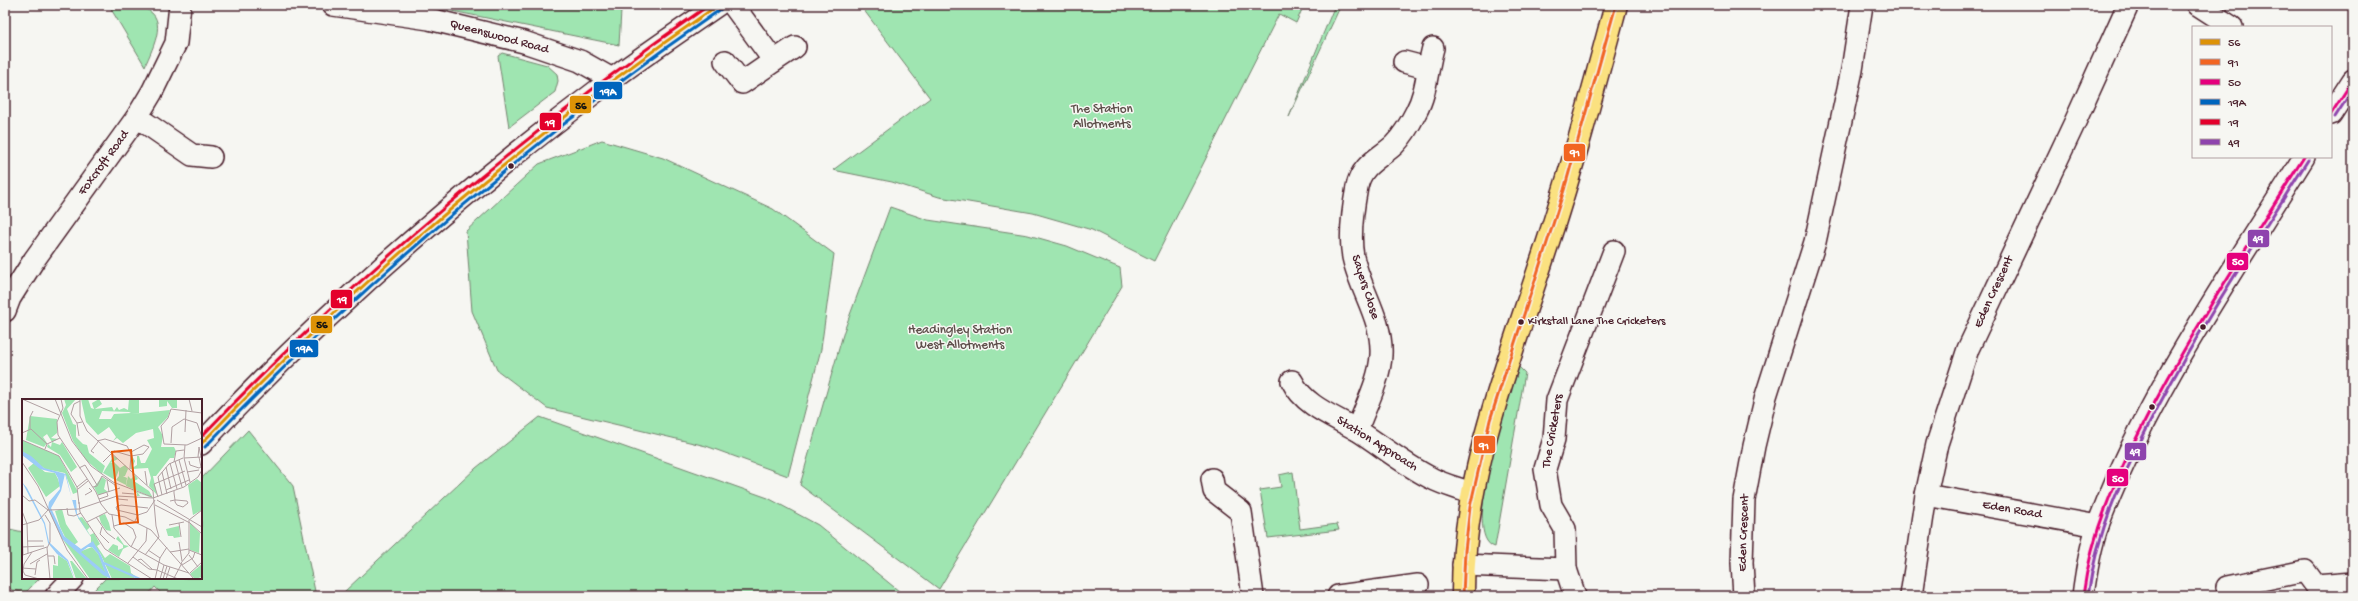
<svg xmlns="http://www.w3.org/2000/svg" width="2358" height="601" font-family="'Gochi Hand',sans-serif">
	<rect width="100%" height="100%" fill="#f6f6f2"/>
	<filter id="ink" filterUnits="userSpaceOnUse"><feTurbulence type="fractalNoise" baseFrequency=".025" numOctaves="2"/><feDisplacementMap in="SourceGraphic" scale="8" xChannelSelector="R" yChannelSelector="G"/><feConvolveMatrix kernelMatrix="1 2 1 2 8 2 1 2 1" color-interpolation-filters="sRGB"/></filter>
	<g filter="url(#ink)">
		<g fill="#9fe5b1" stroke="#74826e">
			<path d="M423 5H591L621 11 619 45Z"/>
			<path d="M860 5H1304L1296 23 1279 14 1154 261 1092 230 1033 213 939 197 892 182 833 170 930 98Z"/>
			<path d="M1335 5H1341L1289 117Z"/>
			<path d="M138 7C172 13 153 47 145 66L111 9Z"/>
			<path d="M502 53 547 65 557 74 558 81 555 92 509 127 498 56Z"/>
			<path d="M602 140 663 158 773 209 834 254 821 349 788 476 706 446 547 408 497 370 472 311 466 231 539 164Z"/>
			<path d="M890 207 928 220 1028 235 1067 246 1120 268 1122 286 939 589 800 485 844 331Z"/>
			<path d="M1519 367 1525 373 1495 547C1459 538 1510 393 1519 367Z"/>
			<path d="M540 417 768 498 818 525 905 596H345L344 592 476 468Z"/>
			<path d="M248 430 293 486 316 596H164L155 587 147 596H88L106 578H201V479Z"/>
			<path d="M1293 472 1300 529 1337 524 1339 530 1268 538 1260 490 1281 487 1279 475Z"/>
			<path d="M5 528 23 532V578H40L25 593 12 590 5 583Z"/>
		</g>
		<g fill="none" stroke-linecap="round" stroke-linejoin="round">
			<defs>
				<g id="minor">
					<path d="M333 5 429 19 524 42 580 61 612 79"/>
					<path d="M2198 5 2232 27"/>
					<path d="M725 61 742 83 774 61 733 5"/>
					<path d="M774 61 795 47"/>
					<path d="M1404 62 1427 68"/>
					<path d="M2331 114 2353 80"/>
					<path d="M137 117 192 155 211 157"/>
					<path d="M5 311 10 298 34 260 137 117 152 92 176 43 180 5"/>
					<path d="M1292 381C1304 406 1335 417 1357 430 1382 446 1405 465 1431 478 1444 485 1458 488 1471 493"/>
					<path d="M1357 430C1365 407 1380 380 1381 355 1383 320 1360 290 1353 257 1349 235 1353 208 1357 187 1361 165 1380 158 1394 145 1402 137 1411 122 1416 112 1427 92 1427 69 1433 48"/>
					<path d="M201 444C325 311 466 189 611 80 646 54 682 30 718 5"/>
					<path d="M1212 479 1214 491 1241 512 1253 596"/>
					<path d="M1926 495 2098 526"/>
					<path d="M1463 565 1566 569 1565 529 1551 505 1545 469 1554 439 1557 400 1614 251"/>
					<path d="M1566 569 1575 596"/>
					<path d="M2227 587 2305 571 2316 586 2353 583"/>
					<path d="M56 596 73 578"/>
					<path d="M1338 596 1418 585"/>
					<path d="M1744 596 1742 563 1744 500 1754 446 1766 396 1815 242 1852 70 1862 5"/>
					<path d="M1911 596 1926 495 1937 444 1968 349 2075 122 2128 5"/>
					<path d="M2083 596C2086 572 2090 548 2098 525 2147 394 2230 276 2304 157"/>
				</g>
				<path id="major" d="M1463 596C1462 475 1509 363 1545 251 1572 170 1594 87 1616 5"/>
			</defs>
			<use href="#minor" stroke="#4a1f2b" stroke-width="24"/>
			<use href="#major" stroke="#4a1f2b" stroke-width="25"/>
			<use href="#minor" stroke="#f6f6f2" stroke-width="21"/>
			<use href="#major" stroke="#fbe180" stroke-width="22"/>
			<defs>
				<path id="bus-1" d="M201 444C358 280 531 134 718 5"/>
				<path id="bus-2" d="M1463 596 1465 551 1470 507 1490 420 1564 190 1616 5"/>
				<g id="bus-3">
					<path d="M2331 114 2353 80"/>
					<path d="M2083 596C2092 526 2122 464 2155 402 2200 318 2253 238 2304 157"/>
				</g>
				<path id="bus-4" d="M205 447C362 283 534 138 721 9"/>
				<path id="bus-5" d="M201 437C356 275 525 132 709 5"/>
				<g id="bus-6">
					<path d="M2335 117 2353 89"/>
					<path d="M2088 596C2097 527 2127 466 2159 405 2204 320 2257 241 2308 160"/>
				</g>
			</defs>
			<use href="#bus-1" stroke="#f6f6f2" stroke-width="6"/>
			<use href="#bus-2" stroke="#f6f6f2" stroke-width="6"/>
			<use href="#bus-3" stroke="#f6f6f2" stroke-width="6"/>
			<use href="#bus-4" stroke="#f6f6f2" stroke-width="6"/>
			<use href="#bus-5" stroke="#f6f6f2" stroke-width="6"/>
			<use href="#bus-6" stroke="#f6f6f2" stroke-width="6"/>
			<use href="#bus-1" stroke="#dd9206" stroke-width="3"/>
			<use href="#bus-2" stroke="#f26522" stroke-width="3"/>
			<use href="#bus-3" stroke="#e5007d" stroke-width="3"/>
			<use href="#bus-4" stroke="#0065bd" stroke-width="3"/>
			<use href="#bus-5" stroke="#e4002b" stroke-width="3"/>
			<use href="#bus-6" stroke="#8e44ad" stroke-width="3"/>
		</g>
	</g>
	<g fill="#4a1f2b" stroke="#f6f6f2" stroke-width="1.5">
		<circle cx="511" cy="166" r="3.5"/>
		<circle cx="1521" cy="322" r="3.5"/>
		<circle cx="2203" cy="327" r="3.5"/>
		<circle cx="2152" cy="407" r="3.5"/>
	</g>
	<g text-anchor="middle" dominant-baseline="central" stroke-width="3" stroke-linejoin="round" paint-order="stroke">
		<g font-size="12" fill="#4a1f2b" stroke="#f6f6f2" text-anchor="start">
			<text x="1528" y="322">Kirkstall Lane The Cricketers</text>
		</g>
		<g font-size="13" fill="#4a1f2b" stroke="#f6f6f2">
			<text transform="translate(499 37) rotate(15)">Queenswood Road</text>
			<text transform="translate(104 163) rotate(-54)">Foxcroft Road</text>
			<text transform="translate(1365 287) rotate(72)">Sayers Close</text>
			<text transform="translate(1994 292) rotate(-65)">Eden Crescent</text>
			<text transform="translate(1553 431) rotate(-80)">The Cricketers</text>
			<text transform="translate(1377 444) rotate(32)">Station Approach</text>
			<text transform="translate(2012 510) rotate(10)">Eden Road</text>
			<text transform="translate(1744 533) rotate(-88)">Eden Crescent</text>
		</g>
		<g font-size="13" fill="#5f504c" stroke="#f6f6f2">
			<text x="1102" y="109">The Station<tspan x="1102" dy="15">Allotments</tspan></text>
			<text x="960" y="330">Headingley Station<tspan x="960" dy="15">West Allotments</tspan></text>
		</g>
	</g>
	<g transform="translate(22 399)">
		<rect width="180" height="180" fill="#f6f6f2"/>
		<path d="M42 0H54L45 10 51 25 54 26V38L61 45 65 46 67 54 83 67 80 75 64 61 51 42 40 14 44 6ZM59 0H66L69 9 72 10 70 4 77 0 80 5 73 10 90 8 92 12 95 8 97 11 102 9 106 11 107 0H117V14L109 15 148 11 146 18 136 28 141 37 139 48H152L154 52 152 59H148L134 77H131L135 96 127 87 129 79 126 69 109 70 110 57 113 62 110 69 115 66V57H117L119 64H123L130 50 125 41 132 39 131 30 114 34 101 44 95 39 91 42 94 38 87 28 76 36 64 23ZM80 12 107 13 109 14 92 15 89 20H77ZM137 0H155V9H150L145 2V7L137 8ZM8 17 35 20V34L29 39 36 40 30 43 25 35 21 38 25 44 22 48 4 41ZM0 41 37 57 56 93 51 95 43 74 23 70 0 52ZM30 43 38 46 40 43 55 68 49 73 38 56 25 48 26 45 29 48ZM89 55 96 60 88 64 92 63 98 69 103 66 106 70 103 77H101L105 79 104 86 94 81 97 77V71L93 81 81 74 91 58ZM12 64 23 73 33 74 36 80 38 87 24 98 6 69ZM113 76 116 80 112 82 127 92 131 99 116 94 118 97H115V94L109 91 130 98 104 87 106 77 109 80ZM80 78 84 81 82 90 86 93 76 96 72 88ZM175 80 180 84V111L171 116 166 86ZM40 110 44 125 56 143 52 146 43 138 38 128 33 112ZM83 115 87 124 89 132 84 131 79 124 77 117ZM60 118 68 128 65 131 68 136 72 134 78 145 75 147 83 159 88 155 108 167 109 174 113 177 112 180H90L78 154 69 145V138L56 119ZM168 124 178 134 177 154 168 151ZM157 127 158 138 152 139 151 137H146L144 130ZM96 137 102 146 107 147 101 150 97 158 86 151 91 145 96 147V151L101 149V146L94 140ZM41 141 57 153 70 148 77 156 86 180H68ZM36 156 45 162 52 180H31V166L36 167ZM48 162H50L65 180H54ZM180 165V178L173 180 168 175Z" fill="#9fe5b1" fill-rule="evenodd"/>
		<path d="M0 52 9 57 22 69 44 75 50 101H54L55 115 79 156 89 180 81 176 40 140 26 110 27 103 38 90 36 79 33 74 18 70 0 56ZM43 75 54 115 71 142 59 150 42 137 29 109 39 92ZM66 148H70L76 155 83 173 59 153ZM0 83 5 89 23 124 27 143 46 161 53 180 45 162 35 155 26 144 22 125Z" fill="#9bccf7" fill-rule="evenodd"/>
		<path fill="none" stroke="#9bccf7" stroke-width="2" d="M82 164 118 180"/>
		<path fill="none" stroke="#b1a0a2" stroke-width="1" d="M0 0 37 16M33 0 50 42 69 67 91 83 130 98M39 0 41 9 35 23 36 36 74 93 79 105 87 115 103 118 129 131 172 180M58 0V17L65 32 131 92 134 127 137 138M167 0 170 12M58 2 52 5 49 15 55 24 60 23M180 14 149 10 146 19 139 27 142 45 165 46 180 39M55 24 57 37M8 30V18L11 12M163 33 164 11M0 34 9 30 25 45M0 41 37 57 55 88 57 105M75 42 83 40 105 47 109 55 108 70M149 44 150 28 162 20 175 24 180 38M163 46 162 59 168 83M23 50 25 45 38 39M109 53 122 46 127 48 121 55 109 57M72 54 69 52 76 43M176 58 177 48 179 58M162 59 180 58M157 61 164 86M153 62 160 88M167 62 168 66 177 69M0 63 16 87 45 151 66 180M81 63 92 52 109 57M152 63 154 52 162 51M148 64 155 90M144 68 149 90M57 69 63 66 75 86M177 69 179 68 177 58M123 72 125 86M140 73 145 95M165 73 177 71M85 81 87 93M55 88 65 80M71 88 75 87 80 77 93 86 94 91M56 90 66 82M144 91 167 81M100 94 112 95M0 96 7 102 13 101 26 111 57 110 95 97 131 99 162 88 176 78 180 71M63 96 70 92 67 89M76 96 98 89M140 96 136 78 147 65 161 59M96 97V100L106 101M136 98 132 85 163 72M77 100 86 97 85 94M135 101 180 128M148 102 153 101H154L165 102 166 104 161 108 155 106 153 103V101L152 94V92M57 103 58 113 83 150 130 180M133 106 168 124 180 135M45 109 46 116 52 117 59 114M0 112 5 125 6 154M23 116 28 124V143L25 149 28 180M90 116 92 129 108 147 142 166 167 174M116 116 95 111 94 108 99 106 126 109M74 118 85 134 93 140M113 122 116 116 125 113 133 101M65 123 85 113M157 124 159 138M0 126 17 121 26 111M0 126 1 156M147 126 162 123M92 127 102 124 111 130 114 138 109 148M80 128 78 135 87 144M5 142H21M157 143 160 162M0 148 22 147M126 151 138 159M167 151 180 156M10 153 2 165 1 172 3 176 17 180M148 153 167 150M1 156 25 148M123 156 137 138M167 156 176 168M26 157H32L33 165M111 158 127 170 135 171 156 180M116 161 119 160 130 170M106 164 124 142 125 129M159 164 167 154V121L180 111M8 165 25 155M160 166 171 159 173 153M0 169 14 170M168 174 180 163M13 176 15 163 18 161M152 179 160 164M133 180 138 159 145 148M138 180 142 166M141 180 145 167M144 180 148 168"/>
		<path fill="#e8590c" fill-opacity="0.15" stroke="#e8590c" stroke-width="2" d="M109 51 116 123 98 125 90 53Z"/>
		<rect width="180" height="180" fill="none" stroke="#4a1f2b" stroke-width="2"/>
	</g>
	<g stroke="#f6f6f2" stroke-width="1.5">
		<rect x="593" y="81" width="30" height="19" rx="4" fill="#0065bd"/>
		<rect x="569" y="95" width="23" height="19" rx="4" fill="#dd9206"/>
		<rect x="539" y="112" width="23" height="19" rx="4" fill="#e4002b"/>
		<rect x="1563" y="143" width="23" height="19" rx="4" fill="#f26522"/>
		<rect x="2247" y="229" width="23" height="19" rx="4" fill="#8e44ad"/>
		<rect x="2226" y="252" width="23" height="19" rx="4" fill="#e5007d"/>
		<rect x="330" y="289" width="23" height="20" rx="4" fill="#e4002b"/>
		<rect x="310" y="315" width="23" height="19" rx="4" fill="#dd9206"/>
		<rect x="289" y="339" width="30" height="19" rx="4" fill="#0065bd"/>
		<rect x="1473" y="435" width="23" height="19" rx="4" fill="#f26522"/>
		<rect x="2124" y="442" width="23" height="19" rx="4" fill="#8e44ad"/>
		<rect x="2106" y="468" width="23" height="19" rx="4" fill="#e5007d"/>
	</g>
	<g font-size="11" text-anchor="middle" font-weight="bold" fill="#fff">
		<text x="608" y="95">19A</text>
		<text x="550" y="126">19</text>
		<text x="1575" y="156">91</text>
		<text x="2258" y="242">49</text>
		<text x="2238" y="265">50</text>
		<text x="342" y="303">19</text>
		<text x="304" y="352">19A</text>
		<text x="1484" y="449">91</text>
		<text x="2135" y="455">49</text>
		<text x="2118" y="482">50</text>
	</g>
	<g font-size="11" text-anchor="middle" font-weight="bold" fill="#111">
		<text x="581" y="109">56</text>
		<text x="322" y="328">56</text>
	</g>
	<rect width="2358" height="601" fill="none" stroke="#f6f6f2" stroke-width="20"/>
	<rect x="10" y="10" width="2338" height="581" fill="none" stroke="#4a1f2b" stroke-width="1.5" filter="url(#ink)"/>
	<rect x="2192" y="26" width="140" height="132" fill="#f6f6f2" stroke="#b1a0a2"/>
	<rect x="2200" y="39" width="20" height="6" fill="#dd9206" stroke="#b1a0a2"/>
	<text x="2228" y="46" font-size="12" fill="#4a1f2b">56</text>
	<rect x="2200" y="59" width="20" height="6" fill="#f26522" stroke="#b1a0a2"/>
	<text x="2228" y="66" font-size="12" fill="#4a1f2b">91</text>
	<rect x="2200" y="79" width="20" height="6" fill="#e5007d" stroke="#b1a0a2"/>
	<text x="2228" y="86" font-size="12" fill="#4a1f2b">50</text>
	<rect x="2200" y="99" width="20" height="6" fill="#0065bd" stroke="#b1a0a2"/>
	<text x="2228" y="106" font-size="12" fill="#4a1f2b">19A</text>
	<rect x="2200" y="119" width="20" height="6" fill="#e4002b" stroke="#b1a0a2"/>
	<text x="2228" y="126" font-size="12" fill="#4a1f2b">19</text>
	<rect x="2200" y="139" width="20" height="6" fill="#8e44ad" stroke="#b1a0a2"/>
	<text x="2228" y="146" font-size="12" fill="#4a1f2b">49</text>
</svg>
